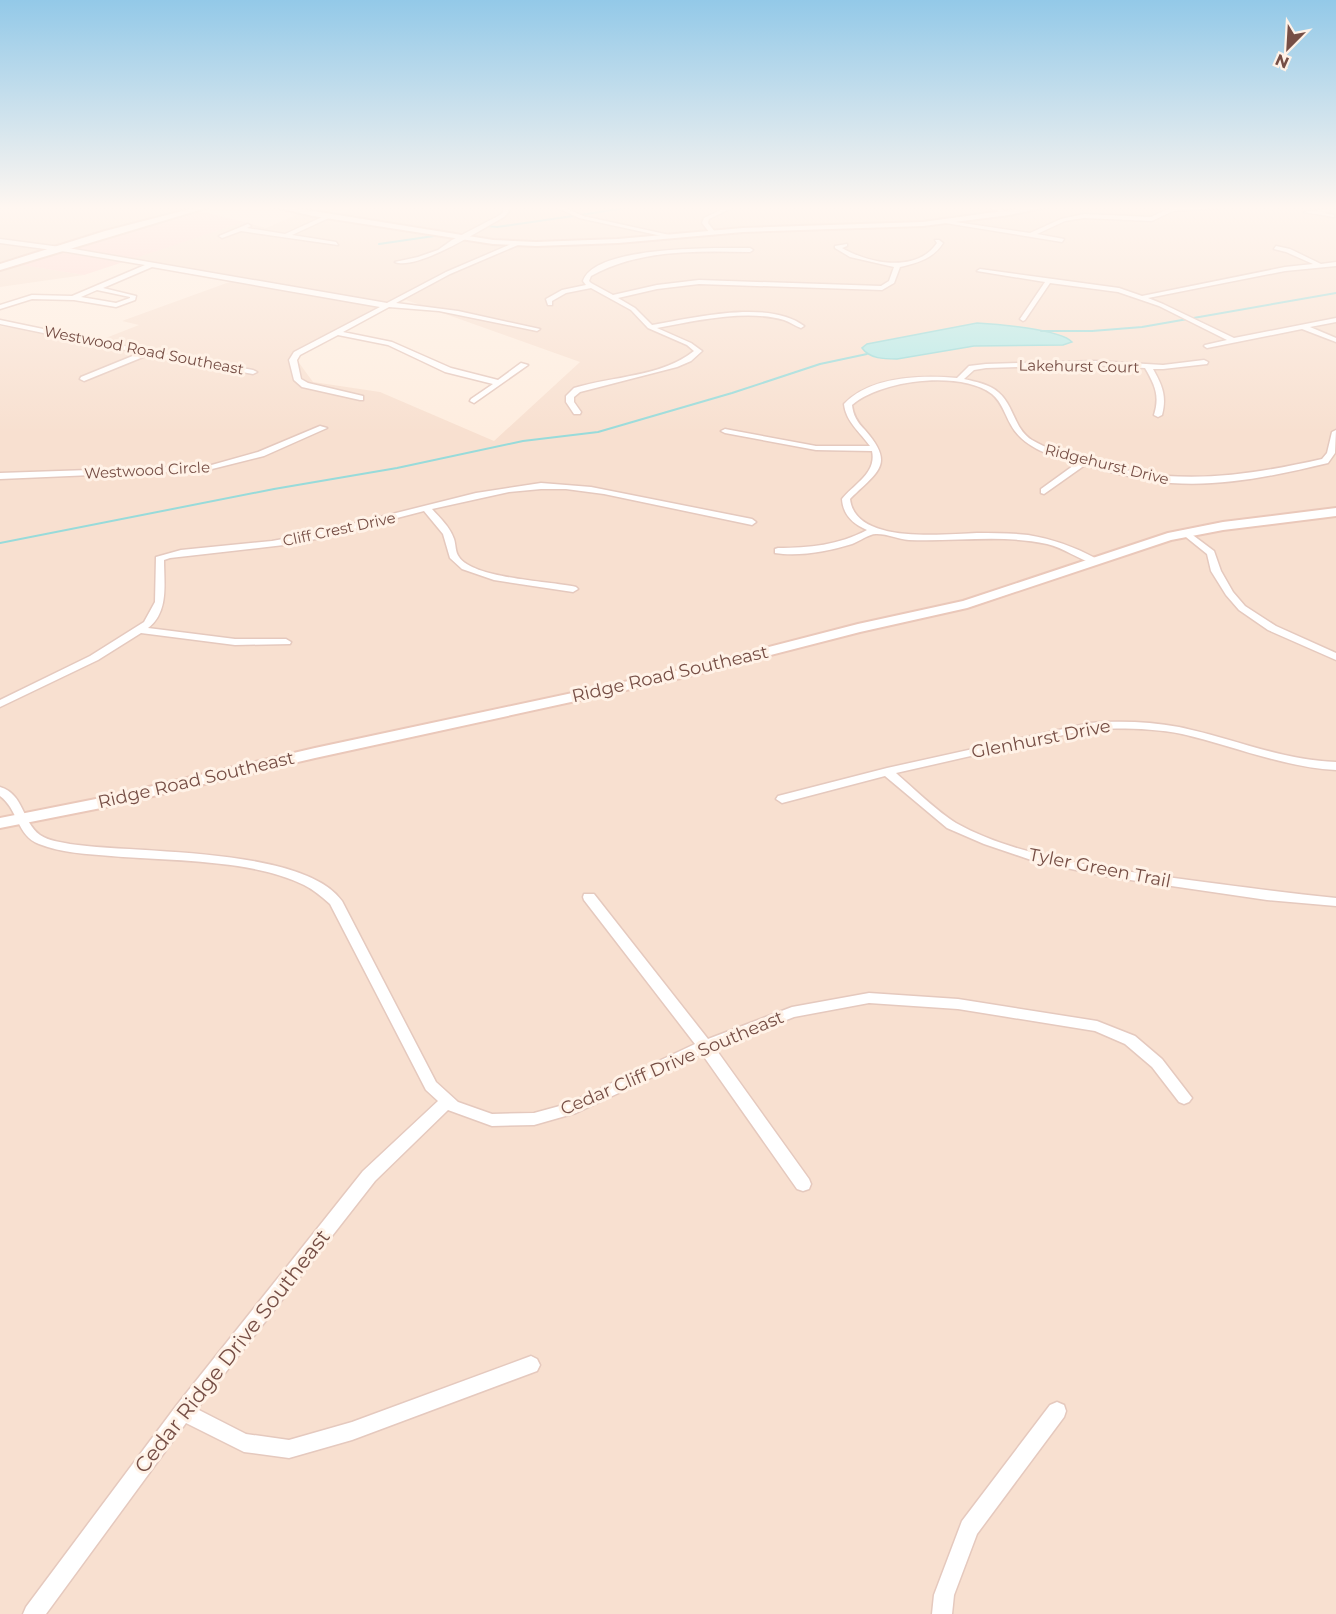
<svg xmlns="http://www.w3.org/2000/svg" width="1336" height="1614" font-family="Montserrat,sans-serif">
	<rect width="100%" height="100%" fill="#feeddf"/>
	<g fill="#f8e0d0" fill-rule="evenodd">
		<path d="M0 207H193L124 227 17 264 84 275 0 287Z"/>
		<path d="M356 207H1336V1614H0V326L98 341 139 325 122 321 235 280 126 260 244 222 266 228 301 213 334 218ZM406 300 580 362 494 441 380 392 313 382 294 356Z"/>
	</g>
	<path fill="#ffd8d2" d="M187 208 244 222 84 275 15 264Z"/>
	<path fill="#b3e9e7" stroke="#98dbda" stroke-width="1.5" d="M977 323C996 324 1060 329 1072 342L1063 345 974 346 897 359C884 359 870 359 862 348L867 344Z"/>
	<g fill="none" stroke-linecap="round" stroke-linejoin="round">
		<g stroke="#98dbda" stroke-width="2">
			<path d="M581 215 630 207"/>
			<path d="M487 226 497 227 573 216"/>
			<path d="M379 244 434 236"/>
			<path d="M1041 331H1092L1142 327 1336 293"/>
			<path d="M0 543 274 489 397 468 523 441 598 432 732 393 820 364 867 354"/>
		</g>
		<defs>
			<g id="street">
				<path d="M502 207H506L509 212 504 217C482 229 417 271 395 262L418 257 438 250 452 240 500 215 503 212Z"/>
				<path d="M556 207H563L583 216 674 236 671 238 579 218Z"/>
				<path d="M727 207H734L709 219 708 223 715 232 710 233 702 223 704 218Z"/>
				<path d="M988 207H995L1012 213 1007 214Z"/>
				<path d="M1172 207 1219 208 1173 211 1152 221 1084 218 1065 221 1037 234 1064 239 1062 242 939 222 942 220 1030 233 1061 219 1084 214 1151 217Z"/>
				<path d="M1328 209 1330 212 1323 213 1334 215V217L1304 212Z"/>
				<path d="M329 214 331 217 292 235 336 242 338 245 241 231 222 238 219 236 248 224 251 226 247 228 285 234Z"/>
				<path d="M0 239 68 248 387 303 446 272 516 242 518 245 450 274 396 303 458 311 540 329 537 331 439 311 389 307 343 332 392 342 451 368 498 380 521 363 528 365 474 403 470 401 471 399 493 384 445 372 388 345 338 335 300 355 297 360 301 379 308 383 363 396V400H360L302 387 294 380 289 360 294 352 380 307 152 267 103 288 136 296 135 300 116 307 74 300 32 299 0 309V305L32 295 72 296 145 265 68 252 0 243ZM97 290 130 297V298L116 303 81 297Z"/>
				<path d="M935 240H939L943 243C933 259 917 263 900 267L894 283 882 290 699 284 657 289 618 298 635 308 652 325C693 318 769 299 804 326L801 328C795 326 790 322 784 320 746 309 695 321 657 328L691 343 702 351 691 361 677 367 580 392 574 397V402L581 412 580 414H574L566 402V396L574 388C613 376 662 377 694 351L687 345 648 328 631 310 591 288 566 293 552 301V305H548L546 299 562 290 586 285 583 281C595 245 718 248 750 248L753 250 750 252C696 251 640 249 591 276L589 281 591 283 613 295 657 285 699 280 881 286 889 281 894 267 850 257 835 248V246L847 244V246L842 248C868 263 916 274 937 243Z"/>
				<path d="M1276 246 1290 249 1321 264 1336 262V266L1285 271 1148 298 1163 304 1234 338 1336 318V322L1310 327 1336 338V342L1302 329 1207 348 1204 346 1205 345 1227 340 1159 306 1118 292 1050 283 1025 320 1023 321 1020 319 1045 282 977 271 980 269 1119 288 1142 296 1285 267 1313 264 1286 252 1274 249Z"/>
				<path d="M0 320 158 353 253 370 257 372 253 374 148 355 84 381 80 379 81 377 140 353 0 324Z"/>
				<path d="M1204 360 1208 362 1207 364 1163 369H1153C1162 385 1167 396 1162 415L1158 417 1154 415C1160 396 1155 385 1145 368L1095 365 986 368 974 370 964 379C976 382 989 384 998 392 1014 405 1014 429 1032 440 1046 448 1063 455 1079 458 1082 459 1085 458 1088 459 1166 488 1242 477 1322 459L1327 453 1332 432 1336 430 1335 453 1328 463C1278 475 1223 487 1171 483 1142 480 1113 473 1085 465L1044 494 1041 493V489L1077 463C1053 456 1024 449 1011 425 1005 415 1002 402 992 394 960 370 881 380 852 405 853 415 857 422 865 430 896 465 877 472 850 499 855 545 945 534 977 533 994 533 1011 533 1028 535 1053 539 1075 547 1097 559V563L1094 564C1078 559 1064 548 1047 544 1002 534 955 542 909 540 898 539 888 534 877 534 870 533 860 541 852 544 829 551 799 557 775 553V549L778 548C809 548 839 545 867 530 853 524 843 515 842 499 854 484 877 473 872 451L816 450 725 433 721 431 725 429 816 446H870C860 432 846 422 844 404 871 376 920 375 957 378L969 366 986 364 1095 361 1163 365Z"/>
				<path d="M320 426 327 428 264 456 208 470 0 479V473L208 466 258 452Z"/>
				<path d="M541 483 591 487 752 519 756 522 752 525 604 494 566 489H541L509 492 432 509C440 518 450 527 454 539 456 545 455 552 459 557 474 579 550 581 576 587L578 589 573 592 494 580 462 569 450 558 443 534 424 511 316 539 284 545 170 558 164 560C164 584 169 612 148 628L235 639H286L291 642 290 644 235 645 141 633 98 660 0 707V700L90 656 144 622 155 602 156 557 181 550 272 541 316 533 476 493Z"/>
				<path d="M1186 530 1214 551 1221 571 1233 592 1245 606 1276 626 1336 653V660L1268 630 1239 610 1226 595 1211 571 1207 554 1181 533Z"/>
				<path d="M1102 722C1128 721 1154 722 1179 727 1232 738 1281 760 1336 762V770C1282 767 1234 746 1182 734 1152 728 1121 728 1090 729L896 773C913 788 938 812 956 823 1013 855 1095 867 1159 876 1218 884 1277 892 1336 898V906L1267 900 1110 877 1037 862 984 844 947 828 885 776 782 803 776 799 778 796 887 768 1090 723Z"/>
				<path d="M0 787C24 794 22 822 40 835 49 841 60 842 70 844 134 854 303 846 342 901L436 1082 458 1102 492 1114 534 1113 567 1104 695 1044 584 900 583 897 584 894H594L708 1039 792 1007 869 993 958 999 1097 1021 1135 1036 1162 1059 1192 1098 1189 1102 1184 1104 1179 1102 1152 1067 1125 1044 1095 1031 958 1009 869 1003 794 1017 715 1048 809 1179 811 1184 809 1189 803 1191 797 1189 702 1054 576 1113 534 1125 492 1126 448 1110 375 1181 197 1409 246 1434 289 1440 352 1422 531 1356 537 1359 540 1365 537 1371 352 1440 289 1458 244 1452 186 1423 46 1614H23L26 1607 176 1406 363 1171 438 1101 426 1090 330 904C322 897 314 890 304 885 252 859 169 861 111 856 87 854 62 853 39 844 17 836 18 809 0 796Z"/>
				<path d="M1057 1402 1064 1405 1066 1411 1064 1417 977 1534 954 1595 952 1614H932L934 1595 962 1521 1050 1405Z"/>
			</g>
			<g id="secondary">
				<path d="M198 207H209L0 270V264L105 231Z"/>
				<path d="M275 207H288L493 240 536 242 618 239 743 228 923 222 1032 207H1047L1009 215 923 226 743 232 618 243 536 246 493 244 313 216Z"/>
				<path d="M1336 508V516L1223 530 1171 540 967 608 860 632 681 678 315 758 106 807 0 828V818L106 797 315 748 680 670 858 624 963 601 1168 533 1223 522Z"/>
			</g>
		</defs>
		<use href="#street" stroke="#e5c9be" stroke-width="3"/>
		<use href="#secondary" stroke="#eac8ba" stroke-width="4"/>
		<use href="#street" fill="#fff" fill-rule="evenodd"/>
		<use href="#secondary" fill="#fff" fill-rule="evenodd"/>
	</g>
	<linearGradient id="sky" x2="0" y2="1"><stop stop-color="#93c9e8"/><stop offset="0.48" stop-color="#fff7f1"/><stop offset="1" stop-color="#fff7f1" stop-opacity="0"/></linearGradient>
	<rect width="1336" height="433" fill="url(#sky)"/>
	<g text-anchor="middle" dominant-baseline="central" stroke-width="6" stroke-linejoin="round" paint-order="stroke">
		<g font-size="15" fill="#764e45" stroke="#fff2e7">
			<text transform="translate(144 350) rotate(11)">Westwood Road Southeast</text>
			<text transform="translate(1079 366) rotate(1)">Lakehurst Court</text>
			<text transform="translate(1107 464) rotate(14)">Ridgehurst Drive</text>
			<text transform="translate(147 470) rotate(-3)">Westwood Circle</text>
			<text transform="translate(339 529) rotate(-12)">Cliff Crest Drive</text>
		</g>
		<g font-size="18" fill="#764e45" stroke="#fff2e7">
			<text transform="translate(670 674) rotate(-13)">Ridge Road Southeast</text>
			<text transform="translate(1041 739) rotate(-11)">Glenhurst Drive</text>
			<text transform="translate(196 780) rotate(-13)">Ridge Road Southeast</text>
			<text transform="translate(1100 868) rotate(11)">Tyler Green Trail</text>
			<text transform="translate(672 1063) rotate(-23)">Cedar Cliff Drive Southeast</text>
		</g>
		<g font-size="21" fill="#764e45" stroke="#fff2e7">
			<text transform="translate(232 1351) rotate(-52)">Cedar Ridge Drive Southeast</text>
		</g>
	</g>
	<g transform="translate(1288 48) rotate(204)" stroke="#fff2e7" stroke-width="4.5" paint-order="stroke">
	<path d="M0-4.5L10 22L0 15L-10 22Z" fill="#764e45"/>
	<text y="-9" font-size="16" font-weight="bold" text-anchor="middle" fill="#764e45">N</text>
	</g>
</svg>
